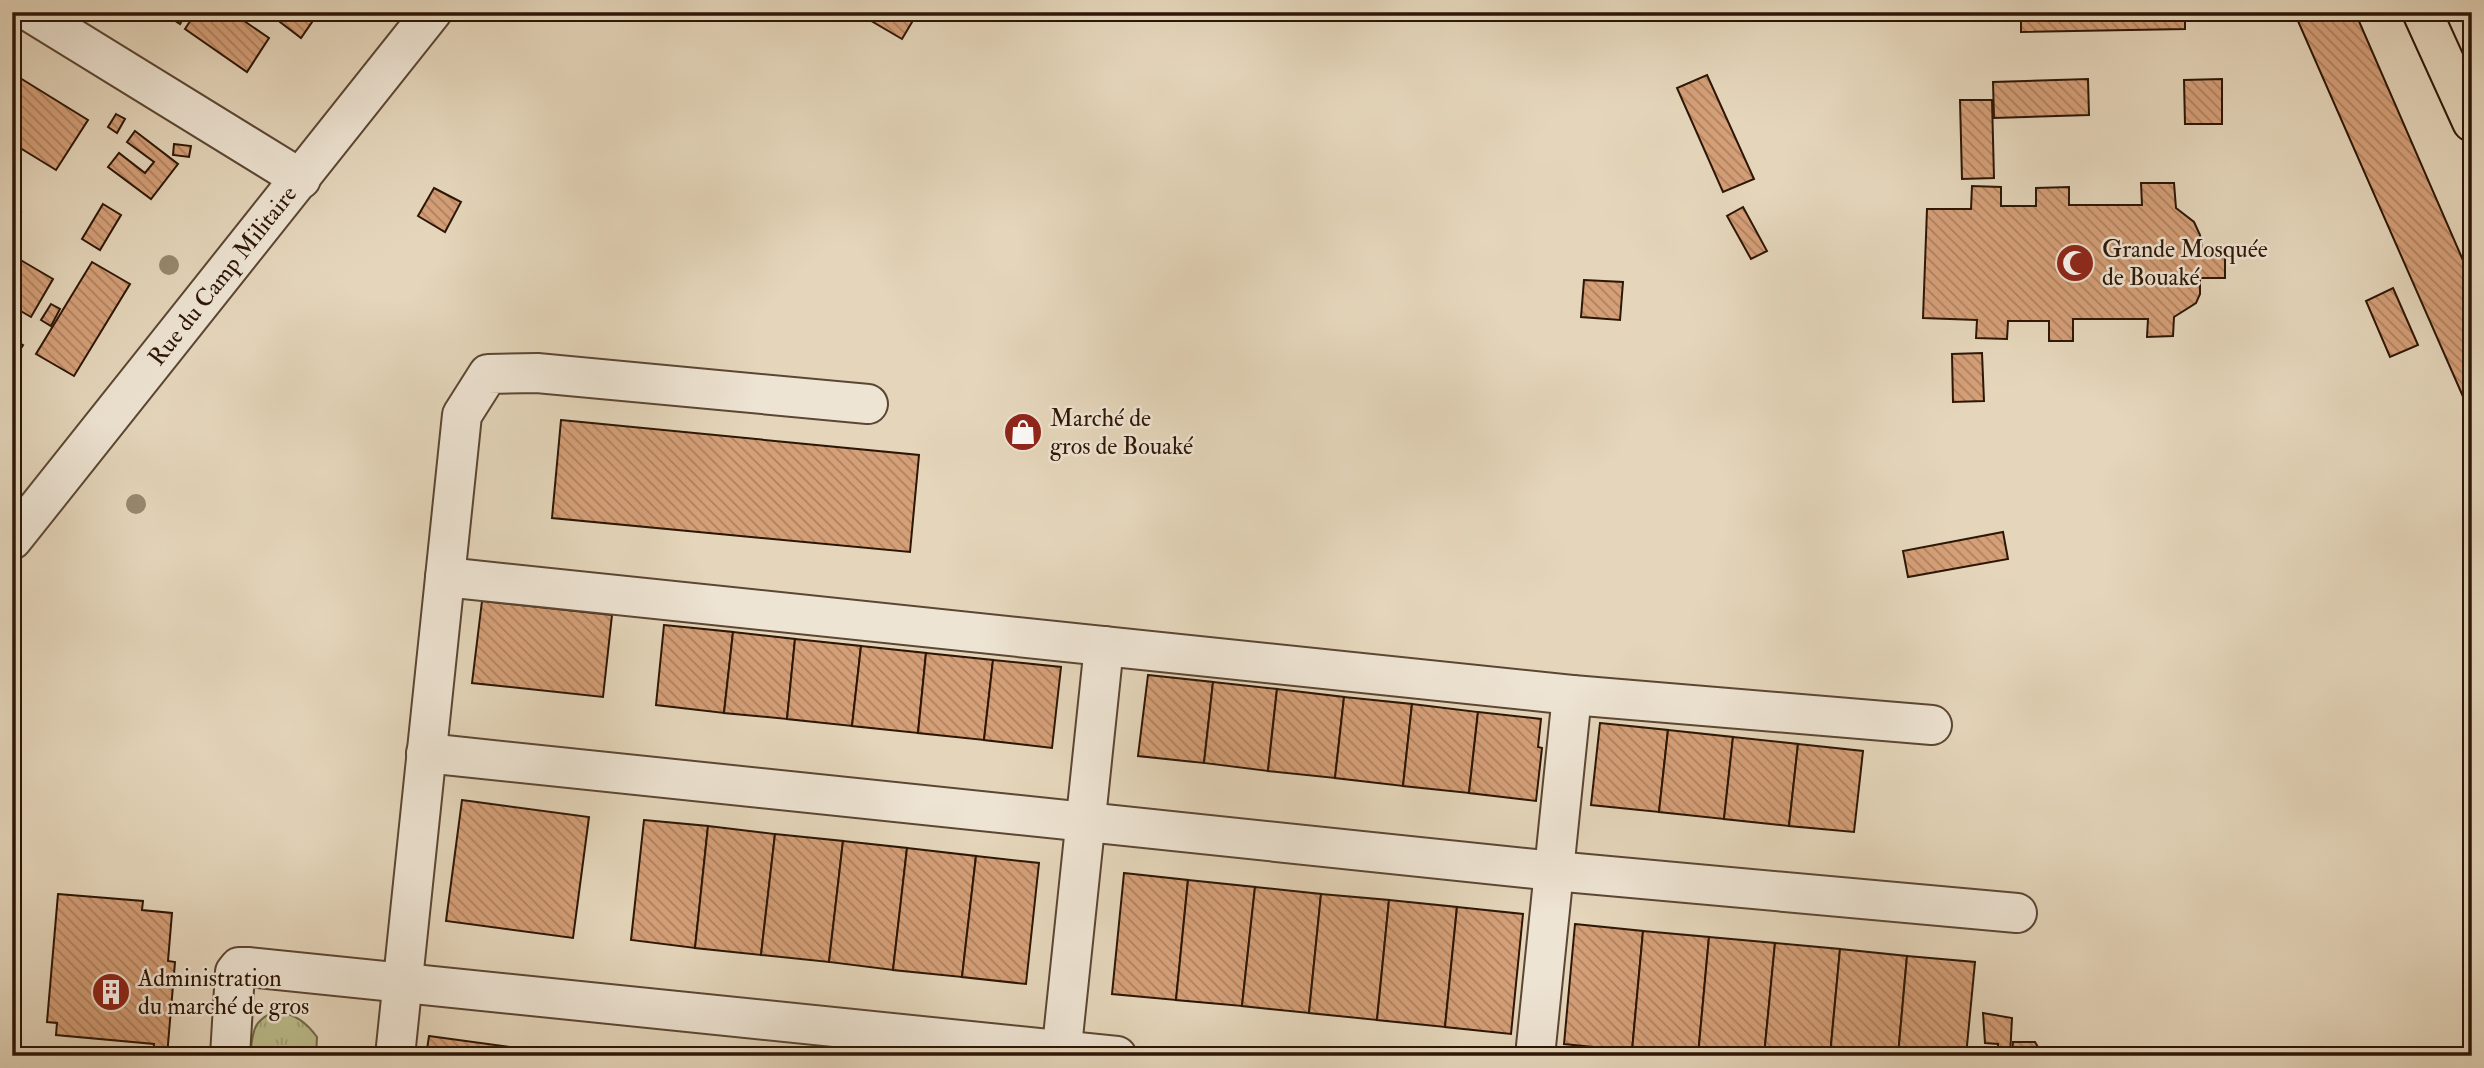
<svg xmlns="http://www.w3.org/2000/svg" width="2484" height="1068" font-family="'IM FELL Double Pica',serif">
	<defs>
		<pattern id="grass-tufts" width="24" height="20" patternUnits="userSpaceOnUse" patternTransform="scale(1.75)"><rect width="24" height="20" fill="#bcbc8b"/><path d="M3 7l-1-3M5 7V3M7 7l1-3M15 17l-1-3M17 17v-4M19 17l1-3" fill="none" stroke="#a2a176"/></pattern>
		<pattern id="building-back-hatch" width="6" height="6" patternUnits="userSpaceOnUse" patternTransform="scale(1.75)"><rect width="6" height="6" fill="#d59f78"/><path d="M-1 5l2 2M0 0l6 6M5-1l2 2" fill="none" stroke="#ad8160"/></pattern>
	</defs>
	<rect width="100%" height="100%" fill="#e5d6bb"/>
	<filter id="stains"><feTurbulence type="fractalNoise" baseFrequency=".00286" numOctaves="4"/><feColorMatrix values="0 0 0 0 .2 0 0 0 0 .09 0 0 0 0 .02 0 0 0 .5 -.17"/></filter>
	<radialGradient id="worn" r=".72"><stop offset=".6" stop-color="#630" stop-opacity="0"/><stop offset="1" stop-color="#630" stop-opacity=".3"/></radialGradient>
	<path fill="url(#grass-tufts)" stroke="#746948" stroke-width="2" d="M277 1011C296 1015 306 1022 317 1037L316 1056H250C253 1031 252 1020 277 1011Z"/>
	<g fill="url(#building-back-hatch)" stroke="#2d1606" stroke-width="2">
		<path d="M162 12H187L180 24Z"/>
		<path d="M196 12H231L269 38 247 72 185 29Z"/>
		<path d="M267 12H319L301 38Z"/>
		<path d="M856 12H918L902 39Z"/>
		<path d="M2021 12H2185V29L2021 32Z"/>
		<path d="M2294 12H2355L2472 281V417Z"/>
		<path d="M12 73 88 120 56 170 12 143Z"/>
		<path d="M1707 75 1754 179 1723 192 1677 88Z"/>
		<path d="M2088 79 2089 115 1994 118 1993 82Z"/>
		<path d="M2222 79V124H2185L2184 80Z"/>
		<path d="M1960 100H1992L1994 178 1962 179Z"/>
		<path d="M116 114 125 119 117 133 108 127Z"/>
		<path d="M135 131 178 164 151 199 108 167 119 153 145 173 154 162 127 142Z"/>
		<path d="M174 144 191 146 189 157 173 155Z"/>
		<path d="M2141 183H2174L2176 208 2194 222 2200 235 2202 248H2225V278H2200V294L2196 303 2174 317 2173 336 2147 337 2148 319H2073V341H2049V321H2008L2007 339 1976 338 1977 320 1923 318 1927 209H1971L1972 186 2001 187V206H2036V188L2069 187V205H2142Z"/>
		<path d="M434 188 461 202 445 232 418 216Z"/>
		<path d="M103 204 121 215 100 250 82 239Z"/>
		<path d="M12 207 21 212 12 226Z"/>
		<path d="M1743 207 1767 251 1751 259 1727 216Z"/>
		<path d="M12 255 53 279 31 317 12 306Z"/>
		<path d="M92 262 130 284 74 376 36 354Z"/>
		<path d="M1584 280 1623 282 1620 320 1581 317Z"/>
		<path d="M2393 288 2418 345 2390 357 2366 301Z"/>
		<path d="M51 304 60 309 51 326 41 320Z"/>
		<path d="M12 339 23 345 12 363Z"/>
		<path d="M1982 353 1984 401 1953 402 1952 354Z"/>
		<path d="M561 420 919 455 910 552 552 518Z"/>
		<path d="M2003 532 2008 559 1908 577 1903 551Z"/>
		<path d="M482 601 612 615 603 697 472 683Z"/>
		<path d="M664 625 733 632 724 713 656 705Z"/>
		<path d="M733 632 795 639 787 719 724 713Z"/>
		<path d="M795 639 861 646 852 726 787 719Z"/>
		<path d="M861 646 926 653 918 733 852 726Z"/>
		<path d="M926 653 993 660 984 740 918 733Z"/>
		<path d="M993 660 1061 667 1052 748 984 740Z"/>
		<path d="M1148 675 1213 682 1204 763 1138 756Z"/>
		<path d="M1213 682 1277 689 1268 771 1204 763Z"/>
		<path d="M1277 689 1344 697 1335 778 1268 771Z"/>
		<path d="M1344 697 1412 704 1403 786 1335 778Z"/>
		<path d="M1412 704 1478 712 1469 793 1403 786Z"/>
		<path d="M1478 712 1541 719 1538 747 1542 748 1536 801 1469 793Z"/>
		<path d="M1600 723 1668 730 1659 812 1591 805Z"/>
		<path d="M1668 730 1733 737 1724 819 1659 812Z"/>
		<path d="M1733 737 1798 744 1789 826 1724 819Z"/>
		<path d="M1798 744 1863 751 1854 832 1789 826Z"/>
		<path d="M462 800 589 817 573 938 446 921Z"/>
		<path d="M644 820 708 826 695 948 631 940Z"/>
		<path d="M708 826 775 834 761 955 695 948Z"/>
		<path d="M775 834 843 841 829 962 761 955Z"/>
		<path d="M843 841 907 848 893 970 829 962Z"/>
		<path d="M907 848 976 856 962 977 893 970Z"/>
		<path d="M976 856 1039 863 1026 984 962 977Z"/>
		<path d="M1124 873 1188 880 1176 1000 1112 994Z"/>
		<path d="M1188 880 1255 887 1242 1006 1176 1000Z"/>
		<path d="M1255 887 1321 894 1309 1013 1242 1006Z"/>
		<path d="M58 894 143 901 142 910 172 913 168 961 175 962 167 1056H153L154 1044 56 1035 57 1023 47 1022Z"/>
		<path d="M1321 894 1389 900 1377 1020 1309 1013Z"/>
		<path d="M1389 900 1457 907 1445 1027 1377 1020Z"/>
		<path d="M1457 907 1523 914 1511 1034 1445 1027Z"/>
		<path d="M1575 924 1643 931 1632 1051 1564 1044Z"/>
		<path d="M1643 931 1709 937 1698 1056 1632 1051Z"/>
		<path d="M1709 937 1775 943 1764 1056H1698Z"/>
		<path d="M1775 943 1840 949 1830 1056H1764Z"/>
		<path d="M1840 949 1907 956 1898 1056H1830Z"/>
		<path d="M1907 956 1975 962 1966 1056H1898Z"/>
		<path d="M1983 1013 2012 1018 2010 1056H1992L1998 1053V1044L1985 1043Z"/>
		<path d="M429 1036 562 1054V1056H426Z"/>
		<path d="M2013 1042H2035L2043 1056H2012Z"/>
		<path d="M93 1051 149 1056H92Z"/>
	</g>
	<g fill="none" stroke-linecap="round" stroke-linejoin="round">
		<defs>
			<g id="minor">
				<path d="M30 12 301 179"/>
				<path id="s1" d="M12 540 432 12"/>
				<path d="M445 577 1572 695 1932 725"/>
				<path d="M426 753 1554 871 2017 913"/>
				<path d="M230 1056 235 972 239 967H248L1117 1056"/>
				<path d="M395 1056 462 415 488 374 537 373 868 404"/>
				<path d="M1061 1056 1104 646"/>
				<path d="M1535 1056 1572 695"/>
			</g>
			<path id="major" d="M2422 12 2472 122"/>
		</defs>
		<use href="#minor" stroke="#5b4633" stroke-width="42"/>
		<use href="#major" stroke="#2d1606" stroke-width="42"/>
		<use href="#minor" stroke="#eee4d3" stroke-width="38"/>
		<use href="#major" stroke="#e5d6bb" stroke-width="38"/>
	</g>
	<g fill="#97886d">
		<circle cx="169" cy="265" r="10"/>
		<circle cx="136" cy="504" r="10"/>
	</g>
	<defs>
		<symbol id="mosque-disc" viewBox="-11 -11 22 22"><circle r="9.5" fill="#8f2418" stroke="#eee4d3"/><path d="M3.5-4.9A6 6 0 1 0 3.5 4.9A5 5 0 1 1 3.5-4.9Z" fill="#fff"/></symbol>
		<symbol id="shop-disc" viewBox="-11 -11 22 22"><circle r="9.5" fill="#8f2418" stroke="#eee4d3"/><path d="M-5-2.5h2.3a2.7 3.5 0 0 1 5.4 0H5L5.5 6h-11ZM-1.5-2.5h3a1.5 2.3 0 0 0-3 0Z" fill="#fff"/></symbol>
		<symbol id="building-disc" viewBox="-11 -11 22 22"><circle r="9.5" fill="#8f2418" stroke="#eee4d3"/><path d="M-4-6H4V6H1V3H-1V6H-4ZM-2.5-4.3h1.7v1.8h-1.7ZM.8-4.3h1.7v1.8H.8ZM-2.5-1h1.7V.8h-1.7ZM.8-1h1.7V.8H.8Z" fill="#fff"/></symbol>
	</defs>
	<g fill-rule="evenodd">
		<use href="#mosque-disc" x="2053" y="241" width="44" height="44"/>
		<use href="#shop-disc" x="1001" y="410" width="44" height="44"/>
		<use href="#building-disc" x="89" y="970" width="44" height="44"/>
	</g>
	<g text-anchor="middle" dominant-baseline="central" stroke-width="5" stroke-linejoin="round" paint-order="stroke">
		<g font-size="24" fill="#2d1606" stroke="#eee4d3" text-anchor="start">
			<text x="2102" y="249">Grande Mosquée<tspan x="2102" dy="28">de Bouaké</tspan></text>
			<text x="1050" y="418">Marché de<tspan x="1050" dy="28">gros de Bouaké</tspan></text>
			<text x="138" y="978">Administration<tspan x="138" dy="28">du marché de gros</tspan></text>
		</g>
		<g font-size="24" fill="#2d1606" stroke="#eee4d3">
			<text stroke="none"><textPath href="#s1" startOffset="338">Rue du Camp Militaire</textPath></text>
		</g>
	</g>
	<rect width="2484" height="1068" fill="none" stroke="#e5d6bb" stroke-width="42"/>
	<rect x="14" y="14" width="2456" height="1040" fill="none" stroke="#2d1606" stroke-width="3.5"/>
	<rect x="21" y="21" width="2442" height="1026" fill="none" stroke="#2d1606" stroke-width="2"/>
	<rect width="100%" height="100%" filter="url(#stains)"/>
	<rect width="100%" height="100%" fill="url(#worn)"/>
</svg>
